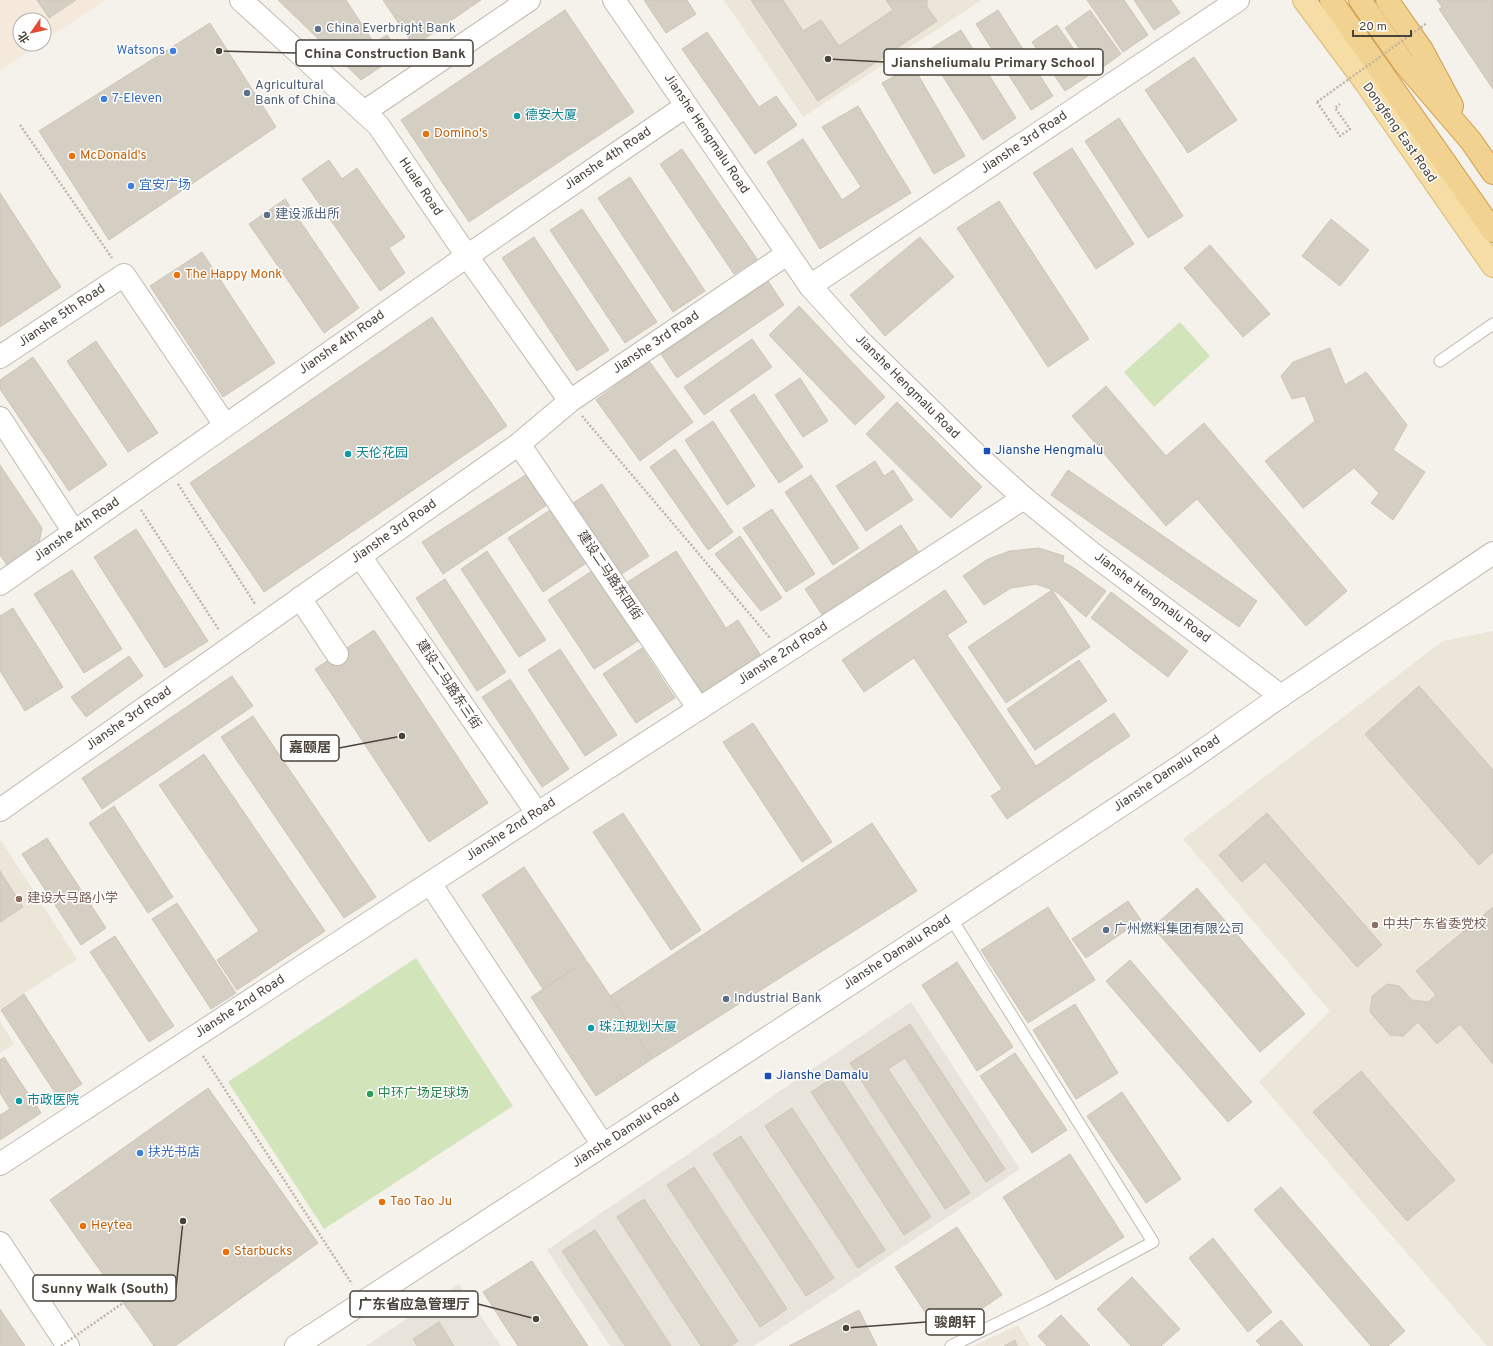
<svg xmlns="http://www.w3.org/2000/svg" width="1493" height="1346" font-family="Overpass,'Noto Sans SC',sans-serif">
	<rect width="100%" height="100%" fill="#f5f2ec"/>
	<g fill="#e8e4db">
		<path d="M911 1002 1020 1169 754 1346H610L547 1250Z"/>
		<path d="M459 1284 501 1346H366Z"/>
	</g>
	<path fill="#f4e9da" d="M0 0H105L44 41V20H20V44H40L0 71Z"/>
	<g fill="#ece6d8">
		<path d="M724 0H982L803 117Z"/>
		<path d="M1493 631V1346H1487L1259 1082 1330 1011 1183 839 1443 641Z"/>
		<path d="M0 839 77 959 0 1009Z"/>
		<path d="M0 1021 14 1044 0 1053Z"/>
		<path d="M1018 1325 1030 1346H973Z"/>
	</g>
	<g fill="#d2e4ba">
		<path d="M1180 322 1210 356 1154 407 1124 372Z"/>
		<path d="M416 958 513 1106 324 1229 228 1082Z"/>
	</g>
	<g fill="#d5cec3" stroke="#cfc5b7">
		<path d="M37 0H76L49 18Z"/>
		<path d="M278 0H346L374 43 387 35 400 54 361 80Z"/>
		<path d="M383 0H481L414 46Z"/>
		<path d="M644 0H687L696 14 666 33Z"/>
		<path d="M751 0H783L803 31 821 20 839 46 893 10 886 0H927V7L937 21 818 101Z"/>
		<path d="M1087 0H1124L1148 35 1123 52Z"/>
		<path d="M1134 0H1171L1180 13 1154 30Z"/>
		<path d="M1437 0H1493V89L1439 9 1442 7Z"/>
		<path d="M565 10 634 112 469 222 401 120Z"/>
		<path d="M998 10 1053 96 1031 110 976 24Z"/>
		<path d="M1090 10 1121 54 1096 72 1065 28Z"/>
		<path d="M210 23 276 127 109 240 39 131Z"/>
		<path d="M1057 25 1091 74 1065 91 1032 42Z"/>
		<path d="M961 30 1016 118 983 140 927 51Z"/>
		<path d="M707 32 759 107 776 96 797 125 755 154 682 49Z"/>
		<path d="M1194 57 1237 120 1188 153 1145 90Z"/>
		<path d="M913 66 965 156 934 174 882 83Z"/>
		<path d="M858 106 911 193 820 249 767 162 803 139 842 200 861 187 822 127Z"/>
		<path d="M1119 118 1183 216 1148 238 1085 141Z"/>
		<path d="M1072 148 1134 244 1096 269 1033 173Z"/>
		<path d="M682 149 757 259 734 274 660 164Z"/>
		<path d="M329 160 342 179 357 168 405 237 389 248 405 273 380 291 302 179Z"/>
		<path d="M630 177 705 291 673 312 598 198Z"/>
		<path d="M0 193 61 287 0 327Z"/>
		<path d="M285 199 359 308 324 333 249 224Z"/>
		<path d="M999 201 1089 339 1048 367 957 228Z"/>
		<path d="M582 209 657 322 625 343 550 230Z"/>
		<path d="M1331 219 1369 250 1340 286 1302 256Z"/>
		<path d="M534 237 609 350 577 371 502 258Z"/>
		<path d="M920 237 954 277 885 336 850 295Z"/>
		<path d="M1210 245 1270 314 1243 337 1184 268Z"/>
		<path d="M202 252 275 363 223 397 150 286Z"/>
		<path d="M768 281 784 305 677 378 661 354Z"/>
		<path d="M799 306 885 397 855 425 769 335Z"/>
		<path d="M432 317 507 426 264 592 190 483Z"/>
		<path d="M752 339 772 367 704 415 684 387Z"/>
		<path d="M96 341 158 433 128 452 67 361Z"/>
		<path d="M1330 348 1345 385 1366 372 1407 425 1393 450 1425 472 1393 520 1371 503 1379 493 1354 468 1303 508 1265 461 1315 421 1305 396 1292 399 1281 376 1293 362Z"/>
		<path d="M33 357 107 465 69 491 0 389V380Z"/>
		<path d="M649 361 693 422 640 461 596 400Z"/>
		<path d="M800 378 828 421 803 437 775 395Z"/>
		<path d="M1106 386 1166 456 1204 423 1347 591 1306 626 1197 499 1166 526 1072 416Z"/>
		<path d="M754 394 803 467 779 483 730 410Z"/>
		<path d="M897 402 982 487 951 518 866 434Z"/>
		<path d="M713 421 755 486 727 505 685 440Z"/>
		<path d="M675 449 733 532 708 550 650 467Z"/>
		<path d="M875 461 884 476 893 470 913 500 866 531 836 486Z"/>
		<path d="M0 465 42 528 38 548 9 568 0 555Z"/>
		<path d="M1068 470 1257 601 1239 627 1051 495Z"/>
		<path d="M527 474 547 505 443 574 422 542Z"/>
		<path d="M811 475 859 548 833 565 785 492Z"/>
		<path d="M602 484 649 556 620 575 573 503Z"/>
		<path d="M553 508 588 562 543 592 508 538Z"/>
		<path d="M772 509 815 574 786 592 743 528Z"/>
		<path d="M901 525 919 553 823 616 805 589Z"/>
		<path d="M136 529 208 641 165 668 94 557Z"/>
		<path d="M740 536 782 598 761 611 715 554Z"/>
		<path d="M1039 548 1064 556 1063 562 1074 568 1106 591 1086 617 1058 593 1050 589 1036 584 1011 588 984 605 963 576 988 559 1010 551Z"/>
		<path d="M487 551 546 640 519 657 461 569Z"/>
		<path d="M676 551 726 628 738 620 763 659 702 699 626 583Z"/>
		<path d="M595 569 641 639 594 669 548 600Z"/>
		<path d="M72 570 122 649 84 673 34 594Z"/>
		<path d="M445 579 506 672 477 691 416 598Z"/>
		<path d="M945 590 967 622 947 635 1036 766 1114 713 1130 736 1007 819 991 796 1002 789 914 658 864 692 842 660Z"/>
		<path d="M1052 590 1090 647 1006 703 968 647Z"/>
		<path d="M1111 592 1188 651 1168 677 1091 618Z"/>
		<path d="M13 608 63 687 25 711 0 671V616Z"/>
		<path d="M374 630 488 803 429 842 315 669Z"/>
		<path d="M642 648 675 698 636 723 603 674Z"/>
		<path d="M560 649 617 735 585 756 528 670Z"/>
		<path d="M129 656 143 676 86 717 71 697Z"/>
		<path d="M1079 660 1107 701 1035 750 1007 709Z"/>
		<path d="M232 676 253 706 102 809 82 778Z"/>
		<path d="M510 679 569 769 542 787 482 697Z"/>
		<path d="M1419 686 1493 770V852L1479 865 1365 734Z"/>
		<path d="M253 716 376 897 344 918 221 737Z"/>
		<path d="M753 723 832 842 802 862 723 742Z"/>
		<path d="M204 754 325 931 237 990 217 960 259 931 159 785Z"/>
		<path d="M114 806 173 897 148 913 89 823Z"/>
		<path d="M623 813 701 930 671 950 593 832Z"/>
		<path d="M1267 813 1382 945 1357 967 1265 862 1242 882 1219 855Z"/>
		<path d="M872 823 917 891 652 1059 610 996Z"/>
		<path d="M47 838 106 928 81 945 22 854Z"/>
		<path d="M524 867 586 960 543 989 482 895Z"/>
		<path d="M0 871 23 907 0 922Z"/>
		<path d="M1197 888 1305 1014 1260 1052 1153 927Z"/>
		<path d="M1128 901 1141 920 1086 958 1072 939Z"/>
		<path d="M177 903 236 993 211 1009 152 919Z"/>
		<path d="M1048 907 1095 980 1028 1023 981 950Z"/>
		<path d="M1493 907V1064L1460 1024 1437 1044 1418 1022 1403 1036 1390 1035 1370 1012 1372 996 1387 984 1399 986 1412 1000 1428 1002 1436 995 1416 971Z"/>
		<path d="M115 936 174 1026 149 1042 90 952Z"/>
		<path d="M1130 960 1252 1102 1228 1122 1106 981Z"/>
		<path d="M587 961 652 1059 596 1096 531 997Z"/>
		<path d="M957 962 1013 1047 977 1071 922 985Z"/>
		<path d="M24 994 82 1084 59 1099 1 1010Z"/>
		<path d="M1075 1004 1118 1073 1076 1099 1033 1030Z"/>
		<path d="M910 1024 1005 1169 986 1182 905 1058 888 1069 970 1193 945 1209 850 1063Z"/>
		<path d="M1015 1053 1067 1130 1032 1153 980 1076Z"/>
		<path d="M4 1057 41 1113 0 1140V1115L10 1109 0 1093V1060Z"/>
		<path d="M1361 1071 1455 1180 1407 1221 1313 1112Z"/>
		<path d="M838 1075 931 1217 904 1235 811 1092Z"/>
		<path d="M208 1088 318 1243 175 1346H154L50 1200Z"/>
		<path d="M1122 1092 1181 1179 1146 1203 1087 1116Z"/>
		<path d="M792 1108 885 1250 858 1268 765 1126Z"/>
		<path d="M741 1136 834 1278 806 1296 713 1154Z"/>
		<path d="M1070 1154 1124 1237 1056 1280 1003 1197Z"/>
		<path d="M694 1167 787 1309 760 1327 667 1185Z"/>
		<path d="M1281 1187 1405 1331 1388 1346H1371L1254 1210Z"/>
		<path d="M644 1199 738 1341 731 1346H701L617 1217Z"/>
		<path d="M957 1227 1002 1295 941 1336 895 1267Z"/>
		<path d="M595 1230 671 1346H625L562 1251Z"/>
		<path d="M1213 1238 1272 1312 1248 1332 1189 1258Z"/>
		<path d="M532 1261 588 1346H518L483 1292Z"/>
		<path d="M1132 1277 1180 1329 1161 1346H1131L1097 1309Z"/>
		<path d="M0 1309 25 1346H0Z"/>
		<path d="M859 1310 877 1346H789Z"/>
		<path d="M1061 1315 1090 1346H1047L1038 1336Z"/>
		<path d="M1281 1320 1303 1346H1261L1256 1341Z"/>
		<path d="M439 1322 454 1346H417L413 1339Z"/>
		<path d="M1015 1340 1017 1346H1004Z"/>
	</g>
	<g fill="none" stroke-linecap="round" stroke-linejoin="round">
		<defs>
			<g id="service">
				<path d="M1440 361 1493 324"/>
				<path d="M951 918 1153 1242 1043 1301 951 1346"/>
			</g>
			<g id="minor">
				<path d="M241 0 378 125 467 256 570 401"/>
				<path d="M364 112 529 0"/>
				<path d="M810 286 1238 0"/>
				<path d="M0 357 124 275 225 425"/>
				<path d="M0 418 74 532"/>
				<path d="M519 444 699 709"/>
				<path d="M360 556 537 813"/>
				<path d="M0 584 467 256 686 106"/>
				<path d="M300 598 337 654"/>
				<path d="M0 810 519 444 570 401 787 254"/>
				<path d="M430 883 603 1145"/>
				<path d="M0 1164 430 883 1024 498"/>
				<path d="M0 1243 68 1346"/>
			</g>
			<g id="tertiary">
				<path d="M614 0 810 286 858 339 983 461 1024 498 1093 554 1281 696"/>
				<path d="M296 1346 951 918 1188 761 1281 696 1493 553"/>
			</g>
			<path id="primary" d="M1304 0 1365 82 1493 266"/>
			<g id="trunk">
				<path d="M1331 0 1493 231"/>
				<path d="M1360 0 1404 63 1471 141 1493 173"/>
				<path d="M1387 0 1422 50 1452 106"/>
			</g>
		</defs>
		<use href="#service" stroke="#bfbab0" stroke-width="13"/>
		<use href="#minor" stroke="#bfbab0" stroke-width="24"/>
		<use href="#tertiary" stroke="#bfbab0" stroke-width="24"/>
		<use href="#primary" stroke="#d9ba76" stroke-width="24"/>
		<use href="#trunk" stroke="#cf9d4c" stroke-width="24"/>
		<g stroke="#c0b5a2" stroke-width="2.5" stroke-dasharray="2 2" stroke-linecap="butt">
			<path d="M1317 102 1340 136 1350 129 1335 108 1340 104"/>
			<path d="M20 125 112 258"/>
			<path d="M582 416 770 638"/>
			<path d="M178 484 255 604"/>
			<path d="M141 510 219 630"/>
			<path d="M203 1056 352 1284"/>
		</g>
		<use href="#service" stroke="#fff" stroke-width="11"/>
		<use href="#minor" stroke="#fff" stroke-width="22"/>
		<use href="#tertiary" stroke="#fff" stroke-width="22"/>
		<use href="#primary" stroke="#f5dda5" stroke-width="22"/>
		<use href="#trunk" stroke="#f2d290" stroke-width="22"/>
		<g stroke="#c0b5a2" stroke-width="2.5" stroke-dasharray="2 2" stroke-linecap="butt">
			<path d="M1317 102 1427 23"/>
			<path d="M61 1346 123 1303"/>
		</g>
	</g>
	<g fill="#5c6f8a" stroke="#fff" stroke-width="1.5">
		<circle cx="318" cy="29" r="4"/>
		<circle cx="247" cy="93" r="4"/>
		<circle cx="267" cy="215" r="4"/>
		<circle cx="1106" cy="930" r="4"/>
		<circle cx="726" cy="999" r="4"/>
	</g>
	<g fill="#3f7fe0" stroke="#fff" stroke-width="1.5">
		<circle cx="173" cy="51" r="4"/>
		<circle cx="104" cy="99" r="4"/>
		<circle cx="131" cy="186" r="4"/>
		<circle cx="140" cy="1153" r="4"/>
	</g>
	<g fill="#0f9aa8" stroke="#fff" stroke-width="1.5">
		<circle cx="517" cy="116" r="4"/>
		<circle cx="348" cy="454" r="4"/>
		<circle cx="591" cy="1028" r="4"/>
		<circle cx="19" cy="1101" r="4"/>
	</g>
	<g fill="#e8710a" stroke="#fff" stroke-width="1.5">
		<circle cx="426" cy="134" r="4"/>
		<circle cx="72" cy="156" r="4"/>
		<circle cx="177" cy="275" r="4"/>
		<circle cx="382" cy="1202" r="4"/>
		<circle cx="83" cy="1226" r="4"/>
		<circle cx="226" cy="1252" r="4"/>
	</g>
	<g fill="#1a4fb4" stroke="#fff" stroke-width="1.5">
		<rect x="983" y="447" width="8" height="8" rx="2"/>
		<rect x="764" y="1072" width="8" height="8" rx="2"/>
	</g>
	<g fill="#8d6e63" stroke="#fff" stroke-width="1.5">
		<circle cx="19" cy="899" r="4"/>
		<circle cx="1375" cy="925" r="4"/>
	</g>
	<circle fill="#2e9e5b" stroke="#fff" stroke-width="1.5" cx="370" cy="1094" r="4"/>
	<g text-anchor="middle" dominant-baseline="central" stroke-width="3" stroke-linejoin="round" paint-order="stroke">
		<g font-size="13" fill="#4e5e75" stroke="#fff" text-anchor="start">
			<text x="326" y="29">China Everbright Bank</text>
			<text x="255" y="86">Agricultural<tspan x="255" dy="15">Bank of China</tspan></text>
			<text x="275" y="215">建设派出所</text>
			<text x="1114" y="930">广州燃料集团有限公司</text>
			<text x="734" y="999">Industrial Bank</text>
		</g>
		<g font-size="13" fill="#366cbe" stroke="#fff" text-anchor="start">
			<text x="165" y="51" text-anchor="end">Watsons</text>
			<text x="112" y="99">7-Eleven</text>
			<text x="139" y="186">宜安广场</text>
			<text x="148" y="1153">扶光书店</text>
		</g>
		<g font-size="13" fill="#0d838f" stroke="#fff" text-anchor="start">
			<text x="525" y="116">德安大厦</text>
			<text x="356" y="454">天伦花园</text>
			<text x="599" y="1028">珠江规划大厦</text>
			<text x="27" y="1101">市政医院</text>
		</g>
		<g font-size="13" fill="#49433a" stroke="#fff">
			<text transform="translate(1399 133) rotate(55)">Dongfeng East Road</text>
			<text transform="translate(706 134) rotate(56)">Jianshe Hengmalu Road</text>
			<text transform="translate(1024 143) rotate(-34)">Jianshe 3rd Road</text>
			<text transform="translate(608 159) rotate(-34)">Jianshe 4th Road</text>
			<text transform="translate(420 187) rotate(56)">Huale Road</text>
			<text transform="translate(62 316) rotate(-34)">Jianshe 5th Road</text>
			<text transform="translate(342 343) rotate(-35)">Jianshe 4th Road</text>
			<text transform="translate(656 343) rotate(-34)">Jianshe 3rd Road</text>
			<text transform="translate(907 387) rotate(45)">Jianshe Hengmalu Road</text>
			<text transform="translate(77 530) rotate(-35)">Jianshe 4th Road</text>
			<text transform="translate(394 532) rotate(-35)">Jianshe 3rd Road</text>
			<text transform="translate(609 576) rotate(56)">建设二马路东四街</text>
			<text transform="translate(1152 598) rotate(37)">Jianshe Hengmalu Road</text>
			<text transform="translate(783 654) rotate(-33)">Jianshe 2nd Road</text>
			<text transform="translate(448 685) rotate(56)">建设二马路东三街</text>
			<text transform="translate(129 719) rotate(-35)">Jianshe 3rd Road</text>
			<text transform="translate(1167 774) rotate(-34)">Jianshe Damalu Road</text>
			<text transform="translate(511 830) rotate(-33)">Jianshe 2nd Road</text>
			<text transform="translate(897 953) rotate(-33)">Jianshe Damalu Road</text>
			<text transform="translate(240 1007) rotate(-33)">Jianshe 2nd Road</text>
			<text transform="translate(626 1131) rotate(-33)">Jianshe Damalu Road</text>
		</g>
		<g font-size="13" fill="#c56008" stroke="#fff" text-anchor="start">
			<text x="434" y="134">Domino's</text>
			<text x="80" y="156">McDonald's</text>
			<text x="185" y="275">The Happy Monk</text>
			<text x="390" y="1202">Tao Tao Ju</text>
			<text x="91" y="1226">Heytea</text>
			<text x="234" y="1252">Starbucks</text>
		</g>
		<g font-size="13" fill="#164399" stroke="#fff" text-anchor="start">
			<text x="995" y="451">Jianshe Hengmalu</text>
			<text x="776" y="1076">Jianshe Damalu</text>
		</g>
		<g font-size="13" fill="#785e54" stroke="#fff" text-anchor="start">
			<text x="27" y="899">建设大马路小学</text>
			<text x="1383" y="925">中共广东省委党校</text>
		</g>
		<g font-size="13" fill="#27864d" stroke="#fff" text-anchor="start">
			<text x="378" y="1094">中环广场足球场</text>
		</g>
	</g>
	<path fill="none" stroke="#49433a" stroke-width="1.5" d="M219 51L296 53M828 59L884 62M402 736L339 748M183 1221L176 1288M536 1319L478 1304M846 1328L926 1322"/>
	<g fill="#49433a" stroke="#fff" stroke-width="1.5">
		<circle cx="219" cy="51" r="4"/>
		<circle cx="828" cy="59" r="4"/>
		<circle cx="402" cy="736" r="4"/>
		<circle cx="183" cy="1221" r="4"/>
		<circle cx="536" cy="1319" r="4"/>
		<circle cx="846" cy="1328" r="4"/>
	</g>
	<g fill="#fff" stroke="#49433a" stroke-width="1.5">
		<rect x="296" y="40" width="177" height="26" rx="4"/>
		<rect x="884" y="49" width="219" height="26" rx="4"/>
		<rect x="281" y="735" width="58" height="26" rx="4"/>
		<rect x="33" y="1275" width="143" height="26" rx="4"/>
		<rect x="350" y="1291" width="128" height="26" rx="4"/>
		<rect x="926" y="1309" width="58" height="26" rx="4"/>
	</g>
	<g font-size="14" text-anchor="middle" font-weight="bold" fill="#49433a">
		<text x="385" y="58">China Construction Bank</text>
		<text x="993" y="67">Jiansheliumalu Primary School</text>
		<text x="310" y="752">嘉颐居</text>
		<text x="105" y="1293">Sunny Walk (South)</text>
		<text x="414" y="1309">广东省应急管理厅</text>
		<text x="955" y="1327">骏朗轩</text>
	</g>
	<g transform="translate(32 32) rotate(236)"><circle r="19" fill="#ffffff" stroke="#b6b4b0"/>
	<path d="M0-3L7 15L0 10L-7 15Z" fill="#e54b33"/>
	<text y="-6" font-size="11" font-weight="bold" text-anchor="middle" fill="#49433a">北</text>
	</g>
	<path d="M1353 30v6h58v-6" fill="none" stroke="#49433a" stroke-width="2"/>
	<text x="1359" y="30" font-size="12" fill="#49433a" stroke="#ffffff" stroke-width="3" paint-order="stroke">20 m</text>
</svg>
